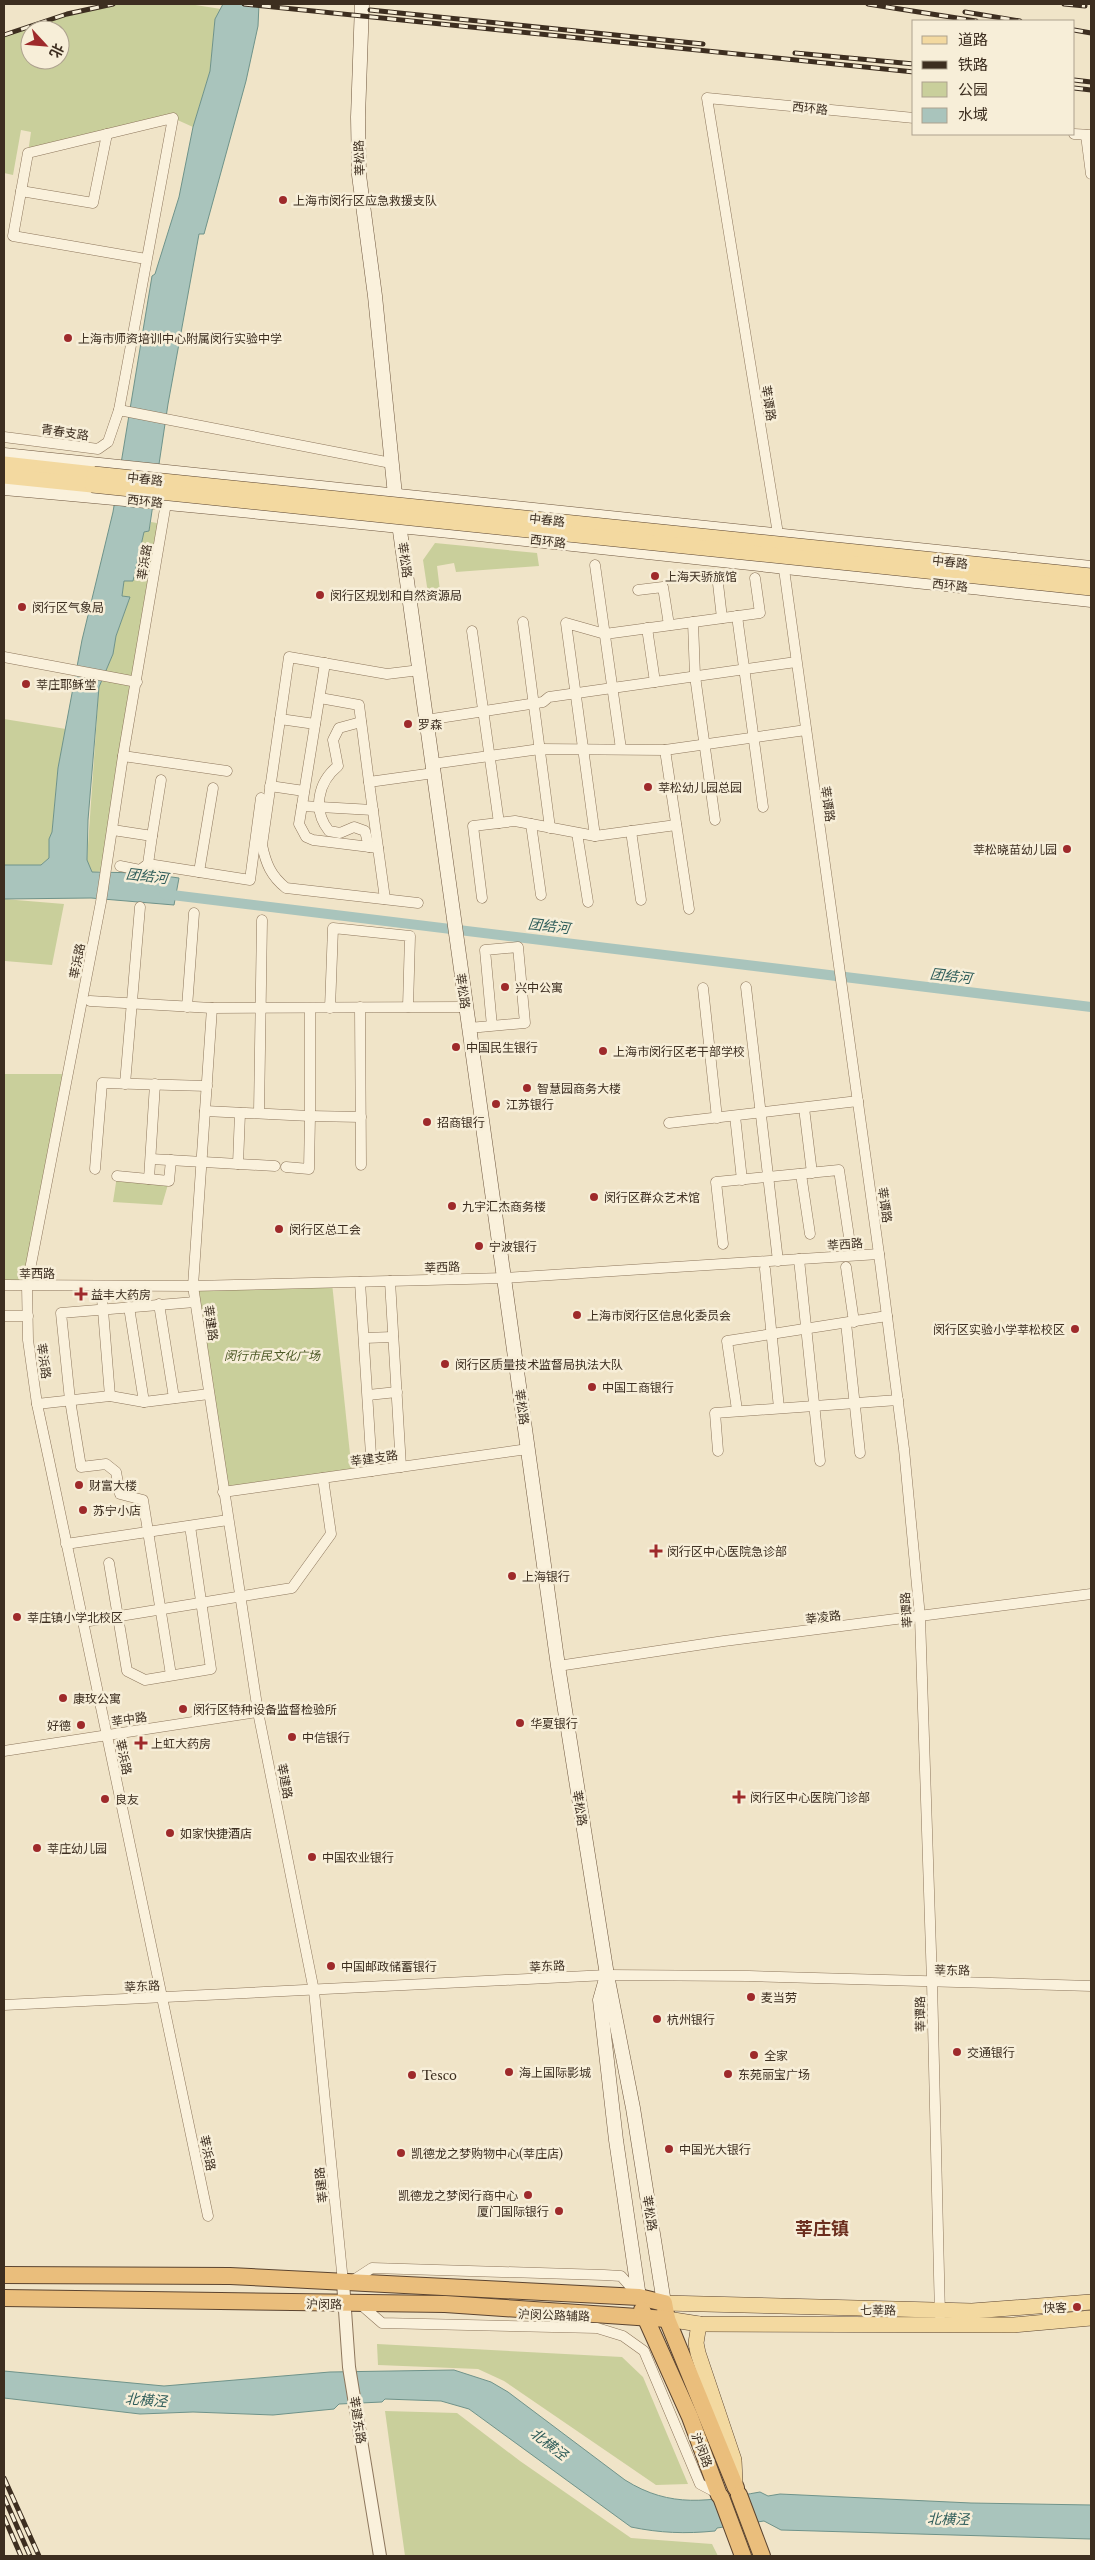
<svg xmlns="http://www.w3.org/2000/svg" width="1095" height="2560" font-family="'Libre Baskerville','Noto Sans SC',serif">
	<rect width="100%" height="100%" fill="#f0e4c8"/>
	<g fill="#c9cf9b" fill-rule="evenodd">
		<path d="M113 4H189L221 9 215 19 210 71 193 127 173 118 28 153 31 132 21 130 13 175 4 173V35L67 14ZM30 30H60V60H30Z"/>
		<path d="M151 522 163 524 107 871 92 872 87 860 99 687 113 654 116 636 130 597 122 596 124 581H133L144 532 149 531Z"/>
		<path d="M435 543 537 553 539 566 456 572 454 563 437 566 441 599 429 600 423 560Z"/>
		<path d="M4 719 66 729 58 768 52 832 49 839V858L41 865H4Z"/>
		<path d="M4 899 64 904 52 965 5 961 4 981Z"/>
		<path d="M4 1074H68L27 1285H4Z"/>
		<path d="M117 1176 169 1181 162 1205 113 1202Z"/>
		<path d="M332 1283 352 1473 223 1492 193 1286Z"/>
		<path d="M377 2344 622 2357 643 2377 688 2484 656 2485 504 2381 478 2369 378 2365Z"/>
		<path d="M385 2411 457 2413 520 2461 631 2538 712 2544 718 2556H405Z"/>
	</g>
	<g fill="#a9c4bc" stroke="#6f938a">
		<path d="M223 4H259L258 26 246 81 204 234H199L168 404 149 531 144 532 133 581H124L122 596 130 597 116 636 113 654 99 687 88 820 87 860 92 872 143 873 179 878 174 905 91 898 4 899V865H41L49 858V839L52 832 58 768 82 640 113 512 152 276 155 274 179 197 193 127 210 71 215 19Z"/>
		<path d="M454 2370 491 2382 508 2392 625 2480C671 2509 709 2501 760 2492L768 2496 780 2494 971 2503 1091 2505V2539L781 2530 764 2521 717 2528 715 2531C685 2534 660 2533 631 2527L469 2409 441 2401 385 2399 382 2402 339 2404 334 2409 273 2415 193 2412 140 2414 4 2398V2371L164 2386 330 2372Z"/>
	</g>
	<g fill="none" stroke-linecap="round" stroke-linejoin="round">
		<path stroke="#a9c4bc" stroke-width="10" d="M164 894 1091 1007"/>
		<defs>
			<g id="minor">
				<path d="M1074 134 1091 135"/>
				<path d="M1086 135 1091 174"/>
				<path d="M21 191 93 203 107 134"/>
				<path d="M119 410 173 118 28 153 13 236 146 259"/>
				<path d="M4 437 98 449 108 442 119 410 391 463"/>
				<path d="M166 503 123 756 101 902 27 1285 28 1340 37 1404 49 1460 208 2216"/>
				<path d="M779 540 707 98 914 118"/>
				<path d="M783 562 879 1254 904 1449 920 1617 932 1982 940 2316"/>
				<path d="M595 565 621 749"/>
				<path d="M717 575 722 618"/>
				<path d="M638 590 663 587 669 625"/>
				<path d="M737 616 763 807"/>
				<path d="M523 622 550 828"/>
				<path d="M693 622 695 676 715 820"/>
				<path d="M647 628 655 682"/>
				<path d="M472 631 499 823"/>
				<path d="M4 657 137 682"/>
				<path d="M325 663 299 824 306 837 313 840 378 848"/>
				<path d="M320 698 359 705 369 782"/>
				<path d="M280 719 315 724"/>
				<path d="M426 720 543 702 549 697 796 662"/>
				<path d="M361 722 339 728 333 740 338 766C318 782 312 810 329 831L340 833 354 827 365 831 369 847"/>
				<path d="M665 750 689 909"/>
				<path d="M123 756 227 771"/>
				<path d="M432 764 540 749 665 750 806 730"/>
				<path d="M270 786 304 791"/>
				<path d="M302 806 373 810"/>
				<path d="M531 824 541 895"/>
				<path d="M113 830 152 836 161 780"/>
				<path d="M631 831 641 900"/>
				<path d="M577 833 588 902"/>
				<path d="M152 836 148 864 250 880 261 798"/>
				<path d="M595 836 566 623 605 634 760 613 755 578"/>
				<path d="M120 866 140 870 148 864"/>
				<path d="M199 872 213 788"/>
				<path d="M482 898 473 826 515 821 595 836 676 825"/>
				<path d="M385 899 369 782 434 773"/>
				<path d="M418 903 286 888C271 876 266 864 262 845L289 657 387 674 420 670"/>
				<path d="M746 987 778 1261"/>
				<path d="M703 988 717 1118"/>
				<path d="M90 1001 212 1008 466 1007"/>
				<path d="M187 1007 194 913"/>
				<path d="M360 1007 361 1165"/>
				<path d="M212 1008 193 1286 258 1712 314 1991 343 2282"/>
				<path d="M330 1008 333 928 410 936 408 1007"/>
				<path d="M469 1028 525 1023 518 947 485 950 492 1026"/>
				<path d="M125 1084 140 907"/>
				<path d="M804 1108 812 1173"/>
				<path d="M205 1111 310 1116V1008"/>
				<path d="M259 1113 262 920"/>
				<path d="M735 1116 742 1180"/>
				<path d="M669 1123 858 1101"/>
				<path d="M151 1159 275 1166"/>
				<path d="M238 1164 240 1113"/>
				<path d="M286 1167 309 1169 310 1116 361 1117"/>
				<path d="M95 1169 102 1083 207 1086"/>
				<path d="M801 1174 810 1234"/>
				<path d="M117 1176 169 1181 171 1160"/>
				<path d="M149 1179 155 1084"/>
				<path d="M723 1244 716 1182 839 1170 849 1237"/>
				<path d="M799 1259 820 1461"/>
				<path d="M846 1267 854 1322"/>
				<path d="M765 1269 779 1408"/>
				<path d="M390 1281 401 1467"/>
				<path d="M360 1282 372 1471"/>
				<path d="M4 1285 193 1286 505 1278 879 1254"/>
				<path d="M101 1286 110 1396"/>
				<path d="M159 1304 174 1398"/>
				<path d="M129 1307 144 1402"/>
				<path d="M4 1316H28"/>
				<path d="M846 1323 860 1453"/>
				<path d="M364 1338 393 1337"/>
				<path d="M368 1395 397 1392"/>
				<path d="M37 1404 110 1396 144 1402 209 1394"/>
				<path d="M737 1410 727 1341 887 1316"/>
				<path d="M718 1451 715 1413 898 1400"/>
				<path d="M223 1492 528 1449"/>
				<path d="M66 1544 228 1520"/>
				<path d="M109 1563 127 1671 145 1680 211 1669 190 1526"/>
				<path d="M83 1622 292 1588 331 1534 323 1478"/>
				<path d="M558 1666 724 1641 1091 1594"/>
				<path d="M171 1675 143 1500 120 1494 116 1472 106 1464 81 1467 70 1400 61 1313 195 1302"/>
				<path d="M4 1751 258 1712"/>
				<path d="M4 2005 607 1975 749 1976 1091 1986"/>
				<path d="M352 2281 372 2268 604 2275 621 2276 639 2296"/>
				<path d="M359 2303 382 2323 597 2328 623 2336 644 2351 700 2484 719 2494"/>
			</g>
			<path id="tertiary" d="M343 2282 349 2367 380 2556"/>
			<g id="secondary">
				<path d="M362 4 358 117 359 175 375 296 395 495 558 1666 607 1975 633 2108 664 2303"/>
				<path d="M4 455 1091 568"/>
				<path d="M4 488C367 520 729 561 1091 600"/>
				<path d="M606 1979 600 2000 616 2140 639 2297"/>
			</g>
			<g id="primary">
				<path d="M4 464 94 474"/>
				<path d="M4 476 92 485"/>
				<path d="M664 2303 972 2311 1091 2302"/>
				<path d="M667 2319 699 2324 1014 2325 1091 2318"/>
				<path d="M699 2324 696 2343 698 2353 734 2460 735 2481"/>
			</g>
			<g id="trunk">
				<path d="M4 2275 230 2276 639 2297 664 2303 667 2319 736 2488"/>
				<path d="M4 2298 445 2304 667 2319"/>
				<path d="M642 2310 690 2417 719 2495"/>
				<path d="M739 2495 762 2556"/>
				<path d="M721 2497 743 2556"/>
			</g>
		</defs>
		<use href="#minor" stroke="#8d765c" stroke-width="11"/>
		<use href="#tertiary" stroke="#8d765c" stroke-width="14"/>
		<use href="#secondary" stroke="#6f573f" stroke-width="15"/>
		<use href="#primary" stroke="#5b4430" stroke-width="16"/>
		<use href="#trunk" stroke="#5b4430" stroke-width="18"/>
		<use href="#minor" stroke="#faf1dc" stroke-width="10"/>
		<use href="#tertiary" stroke="#faf1dc" stroke-width="12"/>
		<use href="#secondary" stroke="#faf1dc" stroke-width="14"/>
		<use href="#primary" stroke="#f3d9a0" stroke-width="15"/>
		<use href="#trunk" stroke="#eabe7c" stroke-width="16"/>
		<defs>
			<g id="rail">
				<path d="M244 4 914 72"/>
				<path d="M868 4 976 21"/>
				<path d="M1064 4 1085 6"/>
				<path d="M370 10 703 44"/>
				<path d="M965 12 1020 21"/>
				<path d="M1074 30 1091 33"/>
				<path d="M4 35 67 14 113 4"/>
				<path d="M795 53 914 64"/>
				<path d="M1074 80 1091 82"/>
				<path d="M1074 88 1091 90"/>
				<path d="M4 2478 39 2556"/>
				<path d="M4 2497 30 2556"/>
				<path d="M4 2517 21 2556"/>
			</g>
		</defs>
		<use href="#rail" stroke="#3d2e20" stroke-width="5"/>
		<use href="#rail" stroke="#f7eed8" stroke-width="3" stroke-dasharray="9" stroke-linecap="butt"/>
		<defs>
			<g id="primary-bridge">
				<path d="M94 474 1091 576"/>
				<path d="M92 485 1091 588"/>
			</g>
		</defs>
		<use href="#primary-bridge" stroke="#5b4430" stroke-width="16" stroke-linecap="butt"/>
		<use href="#primary-bridge" stroke="#f3d9a0" stroke-width="15"/>
	</g>
	<g fill="#9e2a2b" stroke="#f7eed8" stroke-width="2">
		<circle cx="283" cy="200" r="5"/>
		<circle cx="68" cy="338" r="5"/>
		<circle cx="655" cy="576" r="5"/>
		<circle cx="320" cy="595" r="5"/>
		<circle cx="22" cy="607" r="5"/>
		<circle cx="26" cy="684" r="5"/>
		<circle cx="408" cy="724" r="5"/>
		<circle cx="648" cy="787" r="5"/>
		<circle cx="1067" cy="849" r="5"/>
		<circle cx="505" cy="987" r="5"/>
		<circle cx="456" cy="1047" r="5"/>
		<circle cx="603" cy="1051" r="5"/>
		<circle cx="527" cy="1088" r="5"/>
		<circle cx="496" cy="1104" r="5"/>
		<circle cx="427" cy="1122" r="5"/>
		<circle cx="594" cy="1197" r="5"/>
		<circle cx="452" cy="1206" r="5"/>
		<circle cx="279" cy="1229" r="5"/>
		<circle cx="479" cy="1246" r="5"/>
		<path d="M78.5 1286.5h5v5h5v5h-5v5h-5v-5h-5v-5h5z"/>
		<circle cx="577" cy="1315" r="5"/>
		<circle cx="1075" cy="1329" r="5"/>
		<circle cx="445" cy="1364" r="5"/>
		<circle cx="592" cy="1387" r="5"/>
		<circle cx="79" cy="1485" r="5"/>
		<circle cx="83" cy="1510" r="5"/>
		<path d="M653.5 1543.5h5v5h5v5h-5v5h-5v-5h-5v-5h5z"/>
		<circle cx="512" cy="1576" r="5"/>
		<circle cx="17" cy="1617" r="5"/>
		<circle cx="63" cy="1698" r="5"/>
		<circle cx="183" cy="1709" r="5"/>
		<circle cx="520" cy="1723" r="5"/>
		<circle cx="81" cy="1725" r="5"/>
		<circle cx="292" cy="1737" r="5"/>
		<path d="M138.5 1735.5h5v5h5v5h-5v5h-5v-5h-5v-5h5z"/>
		<path d="M736.5 1789.5h5v5h5v5h-5v5h-5v-5h-5v-5h5z"/>
		<circle cx="105" cy="1799" r="5"/>
		<circle cx="170" cy="1833" r="5"/>
		<circle cx="37" cy="1848" r="5"/>
		<circle cx="312" cy="1857" r="5"/>
		<circle cx="331" cy="1966" r="5"/>
		<circle cx="751" cy="1997" r="5"/>
		<circle cx="657" cy="2019" r="5"/>
		<circle cx="957" cy="2052" r="5"/>
		<circle cx="754" cy="2055" r="5"/>
		<circle cx="509" cy="2072" r="5"/>
		<circle cx="728" cy="2074" r="5"/>
		<circle cx="412" cy="2075" r="5"/>
		<circle cx="669" cy="2149" r="5"/>
		<circle cx="401" cy="2153" r="5"/>
		<circle cx="528" cy="2195" r="5"/>
		<circle cx="559" cy="2211" r="5"/>
		<circle cx="1077" cy="2307" r="5"/>
	</g>
	<g text-anchor="middle" dominant-baseline="central" stroke-width="5" stroke-linejoin="round" paint-order="stroke">
		<g font-size="12" fill="#3d2e20" stroke="#f7eed8">
			<text transform="translate(810 108) rotate(6)">西环路</text>
			<text transform="translate(359 158) rotate(-92)">莘松路</text>
			<text transform="translate(769 403) rotate(81)">莘谭路</text>
			<text transform="translate(65 432) rotate(8)">青春支路</text>
			<text transform="translate(145 479) rotate(6)">中春路</text>
			<text transform="translate(145 501) rotate(6)">西环路</text>
			<text transform="translate(547 520) rotate(6)">中春路</text>
			<text transform="translate(548 541) rotate(7)">西环路</text>
			<text transform="translate(405 560) rotate(82)">莘松路</text>
			<text transform="translate(144 562) rotate(-81)">莘浜路</text>
			<text transform="translate(950 562) rotate(6)">中春路</text>
			<text transform="translate(950 585) rotate(6)">西环路</text>
			<text transform="translate(828 804) rotate(82)">莘谭路</text>
			<text transform="translate(77 961) rotate(-79)">莘浜路</text>
			<text transform="translate(463 991) rotate(82)">莘松路</text>
			<text transform="translate(885 1205) rotate(82)">莘谭路</text>
			<text transform="translate(845 1244) rotate(-4)">莘西路</text>
			<text transform="translate(442 1267) rotate(-2)">莘西路</text>
			<text x="37" y="1273">莘西路</text>
			<text transform="translate(211 1323) rotate(82)">莘建路</text>
			<text transform="translate(44 1361) rotate(82)">莘浜路</text>
			<text transform="translate(522 1407) rotate(82)">莘松路</text>
			<text transform="translate(374 1458) rotate(-8)">莘建支路</text>
			<text transform="translate(906 1610) rotate(-94)">莘谭路</text>
			<text transform="translate(823 1617) rotate(-7)">莘凌路</text>
			<text transform="translate(129 1719) rotate(-9)">莘中路</text>
			<text transform="translate(124 1757) rotate(78)">莘浜路</text>
			<text transform="translate(285 1781) rotate(79)">莘建路</text>
			<text transform="translate(580 1808) rotate(81)">莘松路</text>
			<text transform="translate(547 1966) rotate(-3)">莘东路</text>
			<text transform="translate(952 1970) rotate(1)">莘东路</text>
			<text transform="translate(142 1986) rotate(-3)">莘东路</text>
			<text transform="translate(920 2014) rotate(-91)">莘谭路</text>
			<text transform="translate(208 2153) rotate(78)">莘浜路</text>
			<text transform="translate(321 2185) rotate(-96)">莘建路</text>
			<text transform="translate(650 2213) rotate(81)">莘松路</text>
			<text transform="translate(324 2304) rotate(1)">沪闵路</text>
			<text transform="translate(878 2310) rotate(1)">七莘路</text>
			<text transform="translate(554 2315) rotate(2)">沪闵公路辅路</text>
			<text transform="translate(358 2420) rotate(81)">莘建东路</text>
			<text transform="translate(702 2450) rotate(69)">沪闵路</text>
		</g>
		<g font-size="12" fill="#3d2e20" stroke="#f7eed8" text-anchor="start">
			<text x="293" y="200">上海市闵行区应急救援支队</text>
			<text x="78" y="338">上海市师资培训中心附属闵行实验中学</text>
			<text x="665" y="576">上海天骄旅馆</text>
			<text x="330" y="595">闵行区规划和自然资源局</text>
			<text x="32" y="607">闵行区气象局</text>
			<text x="36" y="684">莘庄耶稣堂</text>
			<text x="418" y="724">罗森</text>
			<text x="658" y="787">莘松幼儿园总园</text>
			<text x="1057" y="849" text-anchor="end">莘松晓苗幼儿园</text>
			<text x="515" y="987">兴中公寓</text>
			<text x="466" y="1047">中国民生银行</text>
			<text x="613" y="1051">上海市闵行区老干部学校</text>
			<text x="537" y="1088">智慧园商务大楼</text>
			<text x="506" y="1104">江苏银行</text>
			<text x="437" y="1122">招商银行</text>
			<text x="604" y="1197">闵行区群众艺术馆</text>
			<text x="462" y="1206">九宇汇杰商务楼</text>
			<text x="289" y="1229">闵行区总工会</text>
			<text x="489" y="1246">宁波银行</text>
			<text x="91" y="1294">益丰大药房</text>
			<text x="587" y="1315">上海市闵行区信息化委员会</text>
			<text x="1065" y="1329" text-anchor="end">闵行区实验小学莘松校区</text>
			<text x="455" y="1364">闵行区质量技术监督局执法大队</text>
			<text x="602" y="1387">中国工商银行</text>
			<text x="89" y="1485">财富大楼</text>
			<text x="93" y="1510">苏宁小店</text>
			<text x="667" y="1551">闵行区中心医院急诊部</text>
			<text x="522" y="1576">上海银行</text>
			<text x="27" y="1617">莘庄镇小学北校区</text>
			<text x="73" y="1698">康玫公寓</text>
			<text x="193" y="1709">闵行区特种设备监督检验所</text>
			<text x="530" y="1723">华夏银行</text>
			<text x="71" y="1725" text-anchor="end">好德</text>
			<text x="302" y="1737">中信银行</text>
			<text x="151" y="1743">上虹大药房</text>
			<text x="750" y="1797">闵行区中心医院门诊部</text>
			<text x="115" y="1799">良友</text>
			<text x="180" y="1833">如家快捷酒店</text>
			<text x="47" y="1848">莘庄幼儿园</text>
			<text x="322" y="1857">中国农业银行</text>
			<text x="341" y="1966">中国邮政储蓄银行</text>
			<text x="761" y="1997">麦当劳</text>
			<text x="667" y="2019">杭州银行</text>
			<text x="967" y="2052">交通银行</text>
			<text x="764" y="2055">全家</text>
			<text x="519" y="2072">海上国际影城</text>
			<text x="738" y="2074">东苑丽宝广场</text>
			<text x="422" y="2075">Tesco</text>
			<text x="679" y="2149">中国光大银行</text>
			<text x="411" y="2153">凯德龙之梦购物中心(莘庄店)</text>
			<text x="518" y="2195" text-anchor="end">凯德龙之梦闵行商中心</text>
			<text x="549" y="2211" text-anchor="end">厦门国际银行</text>
			<text x="1067" y="2307" text-anchor="end">快客</text>
		</g>
		<g font-size="12" font-style="italic" fill="#4d5a26" stroke="#f7eed8">
			<text x="272" y="1355">闵行市民文化广场</text>
		</g>
		<g font-size="14" font-style="italic" fill="#2f5d5a" stroke="#f7eed8">
			<text transform="translate(147 876) rotate(7)">团结河</text>
			<text transform="translate(549 926) rotate(7)">团结河</text>
			<text transform="translate(951 976) rotate(7)">团结河</text>
			<text transform="translate(146 2400) rotate(4)">北横泾</text>
			<text transform="translate(549 2444) rotate(37)">北横泾</text>
			<text transform="translate(948 2519) rotate(1)">北横泾</text>
		</g>
		<g font-size="18" font-weight="bold" fill="#6b2e1e" stroke="#f7eed8">
			<text x="822" y="2229">莘庄镇</text>
		</g>
	</g>
	<rect width="1095" height="2560" fill="none" stroke="#3d2e20" stroke-width="10"/>
	<rect x="912" y="20" width="162" height="115" fill="#f7eed8" stroke="#ada18e"/>
	<rect x="922" y="36" width="25" height="8" fill="#f3d9a0" stroke="#ada18e"/>
	<text x="958" y="45" font-size="15" fill="#3d2e20">道路</text>
	<rect x="922" y="61" width="25" height="8" fill="#3d2e20" stroke="#ada18e"/>
	<text x="958" y="70" font-size="15" fill="#3d2e20">铁路</text>
	<rect x="922" y="82" width="25" height="15" fill="#c9cf9b" stroke="#ada18e"/>
	<text x="958" y="95" font-size="15" fill="#3d2e20">公园</text>
	<rect x="922" y="108" width="25" height="15" fill="#a9c4bc" stroke="#ada18e"/>
	<text x="958" y="120" font-size="15" fill="#3d2e20">水域</text>
	<g transform="translate(45 45) rotate(116)"><circle r="24" fill="#f7eed8" stroke="#ada18e"/>
	<path d="M0-4L9 19L0 12L-9 19Z" fill="#9e2a2b"/>
	<text y="-8" font-size="14" font-weight="bold" text-anchor="middle" fill="#3d2e20">北</text>
	</g>
</svg>
